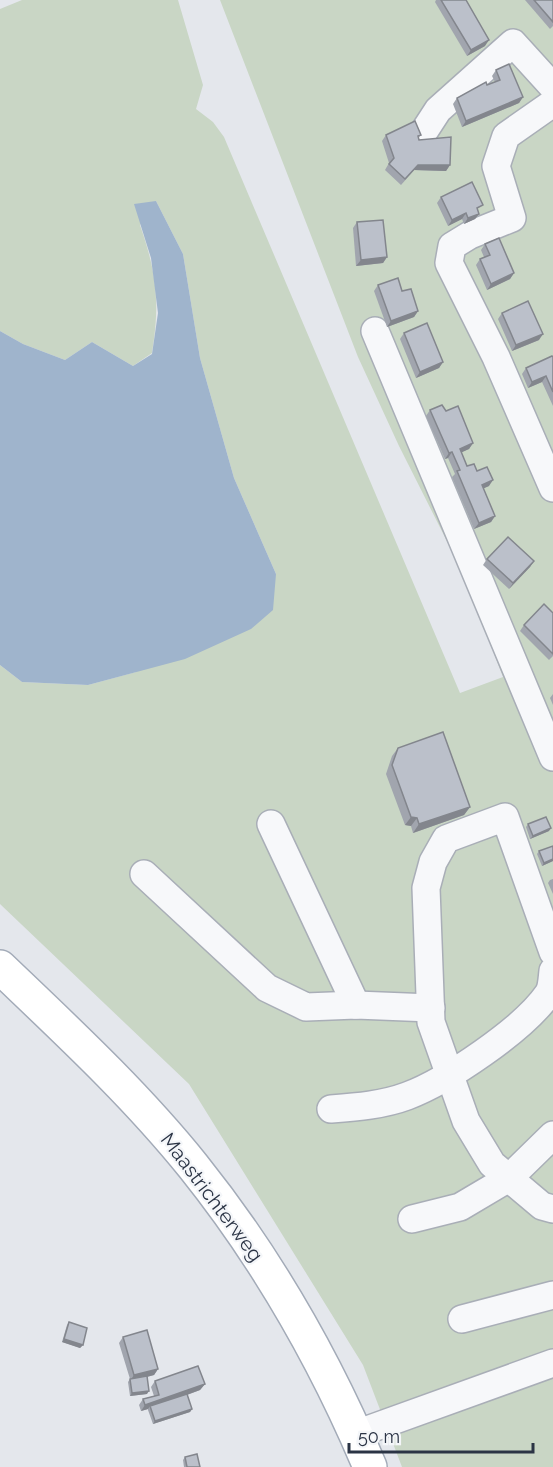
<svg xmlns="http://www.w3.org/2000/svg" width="553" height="1467" font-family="Raleway,sans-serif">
	<rect width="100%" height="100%" fill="#e4e7ec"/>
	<path fill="#c9d6c5" d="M22 0H178L203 85 196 109 213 122 224 137 460 693 503 677 464 575 399 446 358 357 220 0H553V1467H402L363 1365 189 1084 0 904V665L22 682 88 685 136 672 276 574 234 478 200 358 183 254 156 201 140 225C157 274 160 303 152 353L133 366 92 342 65 360 23 344 0 331V9Z"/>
	<path fill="#9fb4cc" d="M156 201 183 254 200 358 234 478 276 574 273 610 251 629 185 659 88 685 22 682 0 665V331L23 344 65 360 92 342 133 366 152 354 158 313 151 258 134 204Z"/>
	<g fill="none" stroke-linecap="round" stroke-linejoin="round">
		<defs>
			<g id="minor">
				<path d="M553 103 506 136 496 166 512 218 470 235 452 246 449 263 496 357 553 488"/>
				<path d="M425 130 438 110 513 43 553 87"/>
				<path d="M375 331 553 757"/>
				<path d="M271 824 356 1005"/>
				<path d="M144 874 267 988 306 1007 356 1005 431 1008"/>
				<path d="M553 952 505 817 446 839 433 862 426 888 431 1022 466 1121 492 1164 542 1206 553 1209"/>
				<path d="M331 1109C357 1107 383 1105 407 1096 447 1081 524 1029 548 994 552 988 552 979 553 971"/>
				<path d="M412 1219 460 1207 509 1178 553 1135"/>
				<path d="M462 1319 553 1295"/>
				<path d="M356 1434 553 1363"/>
			</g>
			<path id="major" d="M0 967C67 1031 135 1094 193 1166 266 1257 325 1360 370 1467"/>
		</defs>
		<use href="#minor" stroke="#a9aeb7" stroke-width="30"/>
		<use href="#major" stroke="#a3abb8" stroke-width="36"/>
		<use href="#minor" stroke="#f7f8fa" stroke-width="27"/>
		<use href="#major" stroke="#fff" stroke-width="33"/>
	</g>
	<g fill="#a1a5ae">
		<path d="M436 0H466L485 46 467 56 435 2Z"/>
		<path d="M525 0H553V26L550 29Z"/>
		<path d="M496 70 523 97 519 103 462 127 453 104 457 98 495 82 492 76Z"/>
		<path d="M386 135H421L418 138 419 140 450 165 446 171 414 170 401 185 385 170 389 163 382 141Z"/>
		<path d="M441 197 479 211H478L479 214 475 219 464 224 462 219 448 226 437 203Z"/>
		<path d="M357 222 387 257 383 263 356 266 353 228Z"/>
		<path d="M485 244 514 273 510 279 487 290 476 265 480 259 484 257 481 250Z"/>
		<path d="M378 285 418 311 414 317 387 327 374 291Z"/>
		<path d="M502 313 539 340 512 351 498 319Z"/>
		<path d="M404 333 443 362 439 368 416 378 400 339Z"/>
		<path d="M553 357V406L542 382 528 388 522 374 526 368Z"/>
		<path d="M430 410 446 411 473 443 469 449 461 452 467 466 477 471 489 486 483 488 495 516 491 522 474 529 452 477 455 474 448 458 445 459 426 416Z"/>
		<path d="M487 559 534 561 530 567 509 589 483 565Z"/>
		<path d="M553 613V656L549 660 520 631 524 625Z"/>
		<path d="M553 694V705L550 698Z"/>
		<path d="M398 748 470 807 464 815 413 833 411 826 405 825 386 774 392 756Z"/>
		<path d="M528 824 549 831 530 839 526 827Z"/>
		<path d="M553 846V861L542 866 537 854 539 851Z"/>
		<path d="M553 879V894L548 883 550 880Z"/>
		<path d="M69 1322 83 1345 80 1348 62 1342 67 1325Z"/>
		<path d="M123 1337 158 1369 154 1375 147 1377V1394L130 1396 128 1382 130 1379 119 1343Z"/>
		<path d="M155 1381 205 1384 200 1390 187 1395 192 1409 190 1412 153 1424 148 1410V1409L141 1411 139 1405 143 1399 154 1396 151 1387Z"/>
		<path d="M185 1457 200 1467H184L183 1460Z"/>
	</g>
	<g fill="#83868d">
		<path d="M489 40 485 46 467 56 471 50Z"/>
		<path d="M523 97 519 103 462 127 466 121Z"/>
		<path d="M418 165H450L446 171 414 170 401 185Z"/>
		<path d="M466 213 462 219 448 226 452 220Z"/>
		<path d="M479 214 475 219 464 224 468 218Z"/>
		<path d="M387 257 383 263 356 266 361 260Z"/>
		<path d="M514 273 510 279 487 290 491 284Z"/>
		<path d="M418 311 414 317 387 327 391 321Z"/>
		<path d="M543 334 539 340 512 351 516 345Z"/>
		<path d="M443 362 439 368 416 378 420 372Z"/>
		<path d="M546 376 542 382 528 388 532 382Z"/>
		<path d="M473 443 469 449 456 455 460 449Z"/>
		<path d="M452 452 448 458 445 459 449 453Z"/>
		<path d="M493 480 489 486 478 491 482 485Z"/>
		<path d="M495 516 491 522 474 529 479 523Z"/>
		<path d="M534 561 530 567 509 589 513 583Z"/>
		<path d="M470 807 464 815 413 833 419 824Z"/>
		<path d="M411 817 417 818 411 826 405 825Z"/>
		<path d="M551 828 549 831 530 839 533 836Z"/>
		<path d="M553 859V861L542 866 544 863Z"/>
		<path d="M64 1339 83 1345 80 1348 62 1342Z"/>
		<path d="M158 1369 154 1375 130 1381 134 1375Z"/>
		<path d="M205 1384 200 1390 151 1408 150 1406 148 1409 141 1411 145 1405Z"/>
		<path d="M149 1391 147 1394 130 1396 132 1393Z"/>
		<path d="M192 1409 190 1412 153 1424 155 1421Z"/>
	</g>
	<g fill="#bbc0ca" stroke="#83868d" stroke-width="1.5">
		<path d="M441 0H466L489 40 471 50Z"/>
		<path d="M534 0H553V22Z"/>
		<path d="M509 64 523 97 466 121 457 98 486 82 487 85 500 80 496 70Z"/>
		<path d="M415 121 421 135 418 136 419 140 451 137 450 165H418L405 179 389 164 394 158 386 135Z"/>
		<path d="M472 182 483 205 477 208 479 214 468 218 466 213 452 220 441 197Z"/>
		<path d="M383 220 387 257 361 260 357 222Z"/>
		<path d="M499 238 514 273 491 284 480 259 490 255 485 244Z"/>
		<path d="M398 278 402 291 411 289 418 311 391 321 378 285Z"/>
		<path d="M528 301 543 334 516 345 502 313Z"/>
		<path d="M427 323 443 362 420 372 404 333Z"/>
		<path d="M552 356 553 357V392L546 376 532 382 526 368Z"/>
		<path d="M442 405 446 411 458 406 473 443 460 449 467 466 474 464 477 471 487 467 493 480 482 485 495 516 479 523 457 471 460 470 452 452 449 453 430 410Z"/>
		<path d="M508 537 534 561 513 583 487 559Z"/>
		<path d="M544 604 553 613V654L524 625Z"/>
		<path d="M443 732 470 807 419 824 417 818 411 817 392 765 398 748Z"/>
		<path d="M546 817 551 828 533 836 528 824Z"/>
		<path d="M553 846V859L544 863 539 851Z"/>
		<path d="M69 1322 87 1328 83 1345 64 1339Z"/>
		<path d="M147 1330 158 1369 134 1375 123 1337Z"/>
		<path d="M198 1366 205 1384 145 1405 143 1399 159 1395 155 1381Z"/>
		<path d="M147 1376 149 1391 132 1393 130 1379Z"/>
		<path d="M187 1394 192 1409 155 1421 150 1406Z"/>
		<path d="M197 1454 200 1467H187L185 1457Z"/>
	</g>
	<g text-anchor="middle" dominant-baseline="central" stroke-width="4.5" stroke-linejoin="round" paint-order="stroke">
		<g font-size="20" fill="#2b3445" stroke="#f4f6f9">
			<text transform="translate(212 1197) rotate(53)">Maastrichterweg</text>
		</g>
	</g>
	<path d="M349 1443v9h184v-9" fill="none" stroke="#2b3445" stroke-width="3"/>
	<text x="358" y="1443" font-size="18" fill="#2b3445" stroke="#f4f6f9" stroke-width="4.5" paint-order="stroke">50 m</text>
</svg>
